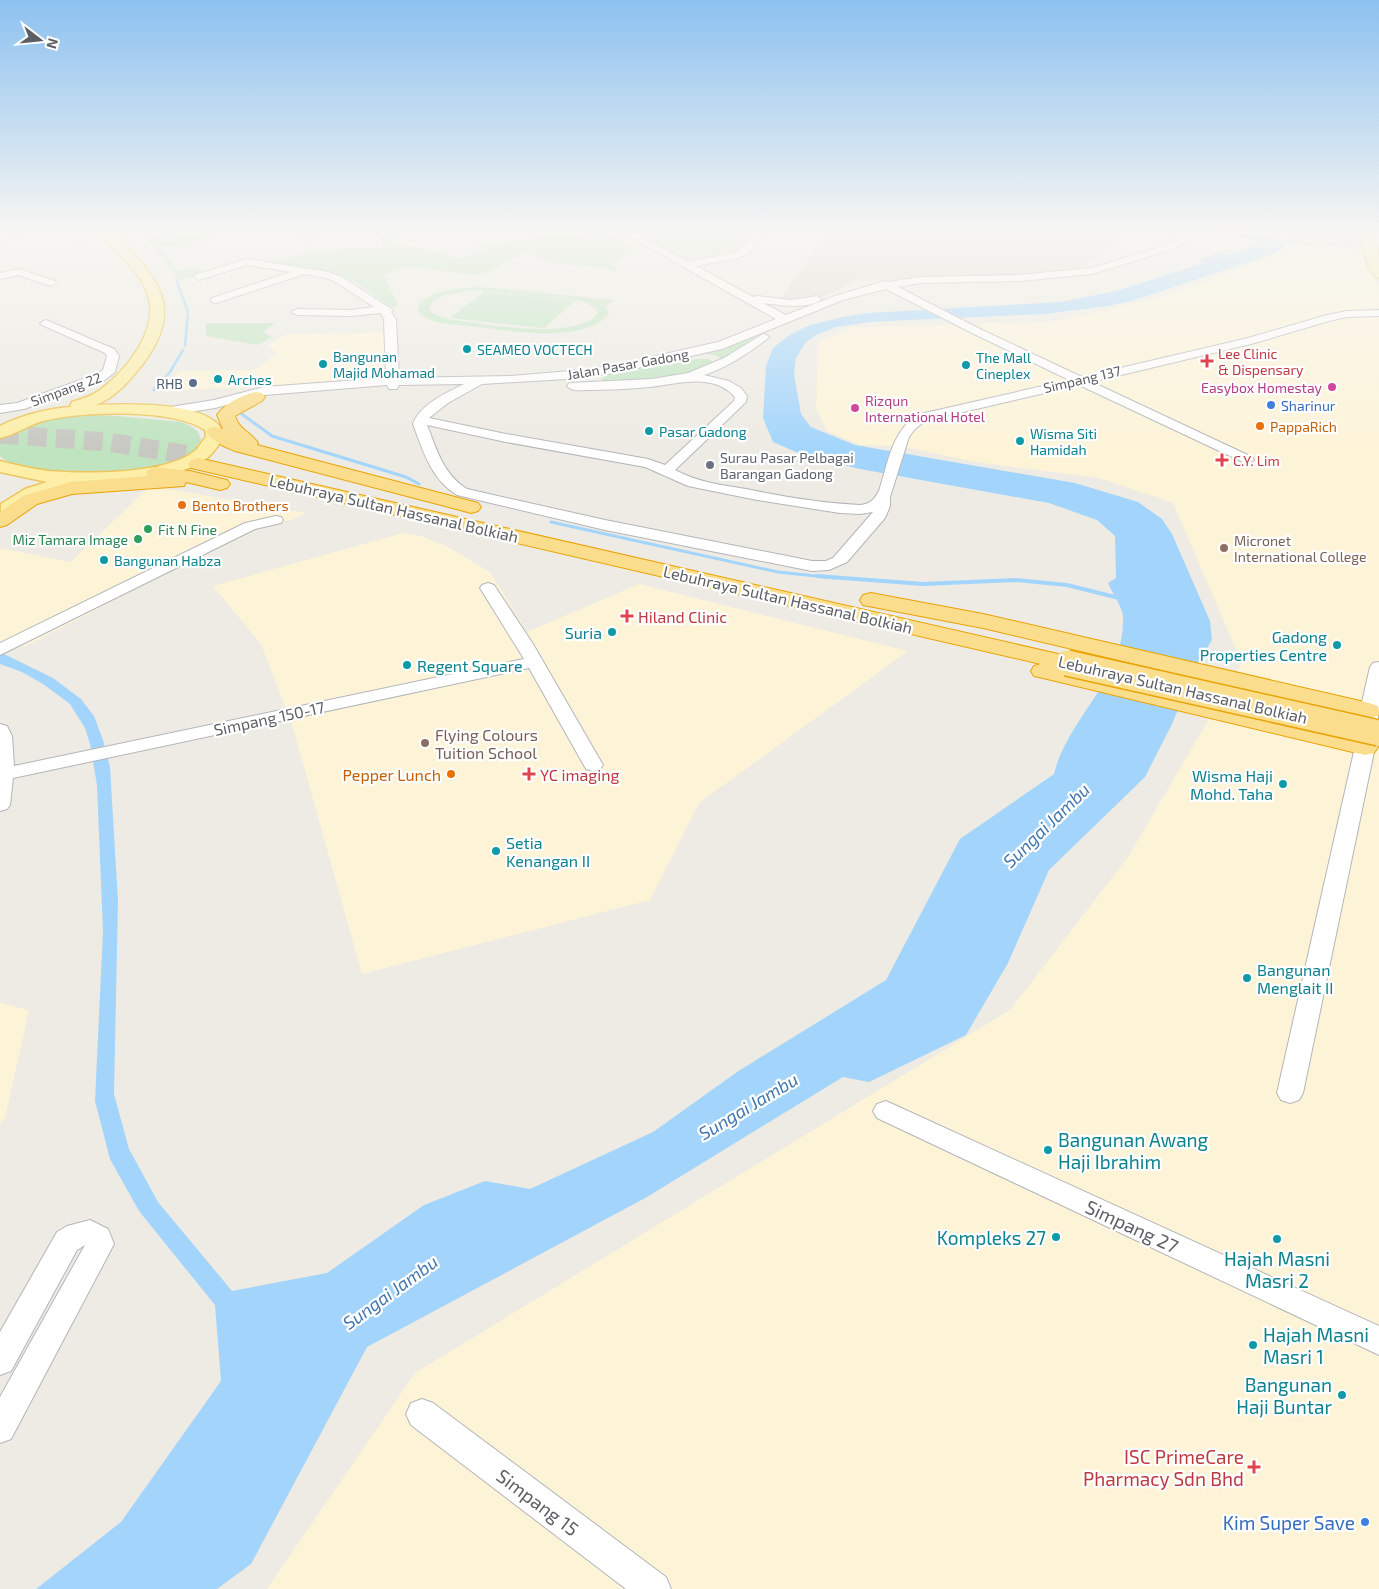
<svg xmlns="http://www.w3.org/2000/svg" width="1379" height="1589" font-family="'Exo 2',sans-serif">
	<rect width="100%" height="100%" fill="#edebe3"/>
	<g fill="#fdf4d8">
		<path d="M1289 244 1361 249 1379 289V1589H267L415 1373 1010 1010 1128 857 1242 663 1173 503 1099 478 976 462 899 446 860 445 827 431 816 408 818 342 854 327 1048 322 1109 310 1164 296 1212 280 1268 258Z"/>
		<path d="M386 332 389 376 267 387 169 390 178 371 255 370 277 353 268 346 286 334Z"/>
		<path d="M150 486 306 513 294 519 250 530 24 647 0 641V548L71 562Z"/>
		<path d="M403 533 421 536 446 546 490 572 527 632 639 584 908 651 699 803 650 900 362 974 292 724 261 644 213 586Z"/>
		<path d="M0 1003 29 1010 5 1118 0 1124Z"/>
	</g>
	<path fill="#dcdad5" d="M1259 229H1356L1361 249 1289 244 1284 236H1276Z"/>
	<g fill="#dddad1">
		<path d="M628 229H762L739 255 689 262Z"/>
		<path d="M829 229H1118L1119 242 1082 267 1001 278 859 279 818 299 779 301Z"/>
	</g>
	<g fill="#c0e4c0" fill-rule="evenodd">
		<path d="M220 229H228L190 248 169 246 158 247 178 271 194 268 207 273 181 280 147 241 161 231 193 236Z"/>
		<path d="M375 229H415L391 243 440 252 454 258 485 252 476 247 545 237 607 232 635 249 611 265 620 269 611 271 606 268 546 262 527 251 486 273 471 275 409 266 384 275 398 306 391 307 357 283 330 272 301 270 266 262 328 249 383 248Z"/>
		<path d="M647 229H694L736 236 727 251C692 258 679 255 648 237Z"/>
		<path d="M477 287 495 288 614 300 606 306 609 314C601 324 590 327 579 330 546 337 511 331 478 327 464 325 447 325 433 321 426 318 422 315 417 310 424 289 459 289 477 287ZM477 291 582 301 597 309V314C575 341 486 324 454 320 444 318 435 317 429 309 434 292 462 292 477 291Z"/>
		<path d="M484 292 575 301 544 328 450 318Z"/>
		<path d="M206 323H275L263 332 272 337 257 345 206 336Z"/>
		<path d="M758 336 760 337 725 362 717 356 702 353 716 351Z"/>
		<path d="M696 359H709L715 363C674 380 647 380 604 382L601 379 608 375Z"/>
		<path d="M90 415 118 416 181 422C192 426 198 429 201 440 194 453 183 460 169 465 137 475 23 480 0 456V443C25 421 58 417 90 415Z"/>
	</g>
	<path fill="#a3d5fc" d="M1219 229C1244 229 1262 230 1284 244V248L1276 253 1131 301 1108 306 1044 314 906 320 870 322 836 327 816 335 805 343 796 358 794 375 801 414 811 427 855 445 1075 483 1138 502 1162 519 1172 534 1210 621 1212 640 1197 664 1172 724 1145 777 1049 870 1008 963 966 1035 869 1082 843 1077 647 1197 367 1347 251 1564 217 1589H36L121 1522 221 1381 215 1305 139 1211 110 1159 95 1101 103 931 97 785 90 744 85 728 70 704 43 684 22 672 0 664V652L53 678 81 699 94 716 103 740 110 767 118 901 114 1094 129 1149 158 1202 232 1291 327 1273 424 1205 485 1181 530 1189 653 1132 737 1072 886 980 960 839 1054 774C1067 719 1125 679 1123 618 1123 607 1112 593 1108 583L1116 578 1115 536 1097 520 1049 503 860 469 803 455 773 442 763 418 766 366 773 348 791 334 810 325 843 317 868 313 1061 302 1116 291 1204 263 1198 260 1220 253 1228 255 1257 244 1254 241Z"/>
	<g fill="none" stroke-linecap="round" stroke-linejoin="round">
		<g stroke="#a3d5fc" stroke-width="2.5">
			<path d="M176 279 188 312 185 346"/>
			<path d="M162 381 170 372 183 350"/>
		</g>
		<g stroke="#a3d5fc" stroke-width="3">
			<path d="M154 390 163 380"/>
			<path d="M239 412 272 436 406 477 419 484"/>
			<path d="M551 522 778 572 835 578"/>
		</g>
		<path stroke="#a3d5fc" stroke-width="4" d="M817 576 923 584 1016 580 1067 585 1119 598"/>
		<path stroke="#c8c8c3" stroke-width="19" stroke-dasharray="19 9" stroke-linecap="butt" d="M0 434 108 442 208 458"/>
		<defs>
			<g id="minor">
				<path d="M24 229H39L37 231 0 241V235Z"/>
				<path d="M66 229H77L87 238 85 240H79Z"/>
				<path d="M279 229H293L315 237 310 240Z"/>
				<path d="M616 229H628L688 262 735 253 740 250 758 229H768L748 254 738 258 696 266 753 297 757 296 791 300 817 296 822 299C811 310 778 305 763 303L786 315 835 296 885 281 889 282 921 277 1020 275 1091 268 1167 245 1182 236V229H1192L1190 239 1173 249 1092 274 1020 281 921 283 898 287 978 328 1082 377 1248 338 1327 315 1347 311 1379 310V316L1347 317 1329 321 1255 343 1092 382 1252 457 1254 460 1247 464 1079 385 925 421 915 429 909 437 890 497V506L885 518 847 562 829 570 812 571 605 530 457 495C431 479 423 451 413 424 420 404 446 393 464 384L399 385 397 389H389L387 385 265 395 215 408 164 416 158 412 164 408 214 400 264 387 386 378 384 320 381 313 351 316 297 315 291 312 297 309 351 310 374 307 334 281 326 278 305 274 216 303 212 302 211 300 212 298 291 272 247 265 199 280 194 277 195 275 247 259 329 272 342 277 393 310 391 312 396 320 399 378 511 376 582 370 620 364 718 342 776 319ZM886 289 970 332 1069 380 916 415C891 434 888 463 879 491 874 500 870 504 860 505 822 503 784 497 746 489 721 485 697 482 675 470L746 402 747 396 741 388 729 381 704 375C728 367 747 354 767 339L769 337 767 335 763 334 724 358 688 373 652 379 569 383 567 386C572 392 581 390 588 390 609 390 630 389 650 387 678 384 713 372 735 397L734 401 665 465 648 459 506 434 429 418 448 403 482 384 582 378 620 372 722 349 843 300ZM427 425 506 442 645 467 688 486 757 500 840 513 860 514 873 512 833 558 826 561H812L605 520 467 489C443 474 437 450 427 425Z"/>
				<path d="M19 269 55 281 56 283 51 286 18 275 0 279V273Z"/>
				<path d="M46 320 114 349 119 356 115 372 105 380 24 409 0 413V405L17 403 97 374 103 370 107 356 105 353 42 325 40 323Z"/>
				<path d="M276 516 281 517 283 520 281 523 255 529 0 655V643L245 523Z"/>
				<path d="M488 583 494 585 533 644 603 765 600 769 593 771 586 769 529 668 13 778 10 805 7 809 0 811V724L7 726 12 736 14 766 524 659 480 588 482 585Z"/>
				<path d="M1379 662V707L1375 747 1303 1093 1299 1100 1290 1103 1281 1100 1277 1093 1355 747 1360 711 1370 667 1373 663Z"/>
				<path d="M886 1101 1379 1326V1355L877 1118 873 1111 877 1104Z"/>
				<path d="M90 1220 108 1229 114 1244 11 1439 0 1443V1397L85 1245 77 1250 11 1371 0 1375V1332L57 1232 67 1226Z"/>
				<path d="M422 1399 433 1403 666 1577 671 1589H626L411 1425 406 1414 411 1403Z"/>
			</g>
			<g id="major">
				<path d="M97 229H110C153 275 189 303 142 365 129 381 116 397 96 405 124 404 220 400 224 437 219 444 214 453 207 458 175 481 115 486 77 483L75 487C59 491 44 493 30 502 19 508 11 518 0 521L1 504 25 489 47 482 0 472V461C16 465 32 469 49 471 85 474 170 475 197 449 200 445 203 440 206 437L205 430C173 408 80 411 43 421 28 425 15 435 0 438V426C22 415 46 409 70 407L72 402C82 399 92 396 100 390 127 370 161 328 147 292 137 266 111 251 97 229Z"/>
				<path d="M1360 229H1372L1379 258V278C1366 275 1362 241 1360 229Z"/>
			</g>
			<g id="highway">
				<path d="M256 392 262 393 265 397 262 401 235 416C239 430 251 432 258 443L257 445 478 503 481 507 478 511 471 513 464 511 235 451C225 447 213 442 206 432L209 428 215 427 223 429 217 415C225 403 242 395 256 392Z"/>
				<path d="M198 458 1067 656 1076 658 1079 663 1076 668 1069 670 1374 741 1378 747 1374 753 1365 755 1043 678 1034 676 1031 671 1034 666 1041 664 191 468 188 464 191 460Z"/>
				<path d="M156 467 190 471 227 480 230 484 227 488 220 490 186 482 184 486 72 494 37 504 7 525 0 527V512L23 496 70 482 148 476 146 473 149 469Z"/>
				<path d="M871 593 983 614 1369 703 1378 706 1379 715 1369 719 983 628 863 605 860 600 863 595Z"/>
			</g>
		</defs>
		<use href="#minor" stroke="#b3b5ba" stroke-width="2"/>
		<use href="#major" stroke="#edc55c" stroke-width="3"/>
		<use href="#highway" stroke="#e9a306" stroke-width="2"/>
		<use href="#minor" fill="#fff" fill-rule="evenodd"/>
		<use href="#major" fill="#fdefa8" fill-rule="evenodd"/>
		<use href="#highway" fill="#fade8d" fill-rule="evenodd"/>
		<defs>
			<path id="highway-bridge" d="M1067 663 1379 733"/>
		</defs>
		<use href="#highway-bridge" stroke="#e9a306" stroke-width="28" stroke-linecap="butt"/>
		<use href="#highway-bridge" stroke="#fade8d" stroke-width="25"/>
	</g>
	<linearGradient id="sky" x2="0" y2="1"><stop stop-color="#8cc1f0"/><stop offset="0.51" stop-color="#f7f6f2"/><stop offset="1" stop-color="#f7f6f2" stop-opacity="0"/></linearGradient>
	<rect width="1379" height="451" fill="url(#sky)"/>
	<g fill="#0f9aa8" stroke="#fff" stroke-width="2">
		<circle cx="467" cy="349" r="5"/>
		<circle cx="323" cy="364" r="5"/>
		<circle cx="966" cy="365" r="5"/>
		<circle cx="218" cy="379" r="5"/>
		<circle cx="649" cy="431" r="5"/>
		<circle cx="1020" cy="441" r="5"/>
		<circle cx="104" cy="560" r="5"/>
		<circle cx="612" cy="632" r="5"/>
		<circle cx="1337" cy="645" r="5"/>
		<circle cx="407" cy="665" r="5"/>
		<circle cx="1283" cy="784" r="5"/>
		<circle cx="496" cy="851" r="5"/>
		<circle cx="1247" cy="978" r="5"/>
		<circle cx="1048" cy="1150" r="5"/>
		<circle cx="1056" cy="1237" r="5"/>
		<circle cx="1277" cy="1239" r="5"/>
		<circle cx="1253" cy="1345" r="5"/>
		<circle cx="1342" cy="1395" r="5"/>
	</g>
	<g fill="#e0444e" stroke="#fff" stroke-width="2">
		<path d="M1204.5 353.5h5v5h5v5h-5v5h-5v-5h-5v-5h5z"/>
		<path d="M1219.5 452.5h5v5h5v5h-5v5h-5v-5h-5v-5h5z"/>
		<path d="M624.5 608.5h5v5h5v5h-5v5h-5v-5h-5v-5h5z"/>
		<path d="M526.5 766.5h5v5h5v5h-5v5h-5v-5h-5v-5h5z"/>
		<path d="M1251.5 1459.5h5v5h5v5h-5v5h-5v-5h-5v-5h5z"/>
	</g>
	<circle fill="#5c6f8a" stroke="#fff" stroke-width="2" cx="193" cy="383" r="5"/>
	<g fill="#d1479c" stroke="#fff" stroke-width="2">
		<circle cx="1332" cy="387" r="5"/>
		<circle cx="855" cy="408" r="5"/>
	</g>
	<g fill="#3f7fe0" stroke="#fff" stroke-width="2">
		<circle cx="1271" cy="405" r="5"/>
		<circle cx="1365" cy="1522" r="5"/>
	</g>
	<g fill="#e8710a" stroke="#fff" stroke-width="2">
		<circle cx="1260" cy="426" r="5"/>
		<circle cx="182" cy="505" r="5"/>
		<circle cx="451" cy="774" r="5"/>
	</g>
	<circle fill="#6b7280" stroke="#fff" stroke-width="2" cx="710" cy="465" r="5"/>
	<g fill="#2e9e5b" stroke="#fff" stroke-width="2">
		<circle cx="148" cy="529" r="5"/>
		<circle cx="138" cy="539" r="5"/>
	</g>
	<g fill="#8d6e63" stroke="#fff" stroke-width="2">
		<circle cx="1224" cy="548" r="5"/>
		<circle cx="425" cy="743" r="5"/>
	</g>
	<g text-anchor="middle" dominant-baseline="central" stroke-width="4.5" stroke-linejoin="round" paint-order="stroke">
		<g font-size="14" fill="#0d838f" stroke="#fff" text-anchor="start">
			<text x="477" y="349">SEAMEO VOCTECH</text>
			<text x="333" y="356">Bangunan<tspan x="333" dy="16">Majid Mohamad</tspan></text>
			<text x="976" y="357">The Mall<tspan x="976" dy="16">Cineplex</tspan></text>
			<text x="228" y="379">Arches</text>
			<text x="659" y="431">Pasar Gadong</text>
			<text x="1030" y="433">Wisma Siti<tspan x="1030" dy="16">Hamidah</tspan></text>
			<text x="114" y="560">Bangunan Habza</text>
		</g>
		<g font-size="14" fill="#be3a42" stroke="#fff" text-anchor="start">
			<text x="1218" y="353">Lee Clinic<tspan x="1218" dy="16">&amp; Dispensary</tspan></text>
			<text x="1233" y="460">C.Y. Lim</text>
		</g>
		<g font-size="14" fill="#5b5e63" stroke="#fff">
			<text transform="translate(628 364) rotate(-10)">Jalan Pasar Gadong</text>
			<text transform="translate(1082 379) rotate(-13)">Simpang 137</text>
			<text transform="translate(66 389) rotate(-20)">Simpang 22</text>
		</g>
		<g font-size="14" fill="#4e5e75" stroke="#fff" text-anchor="end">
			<text x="183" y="383">RHB</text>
		</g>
		<g font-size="14" fill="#b23c85" stroke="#fff" text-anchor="end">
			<text x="1322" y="387">Easybox Homestay</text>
			<text x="865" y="400" text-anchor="start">Rizqun<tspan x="865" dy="16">International Hotel</tspan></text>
		</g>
		<g font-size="14" fill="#366cbe" stroke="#fff" text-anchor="start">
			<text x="1281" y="405">Sharinur</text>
		</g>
		<g font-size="14" fill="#c56008" stroke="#fff" text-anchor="start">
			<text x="1270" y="426">PappaRich</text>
			<text x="192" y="505">Bento Brothers</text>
		</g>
		<g font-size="14" fill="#5b616d" stroke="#fff" text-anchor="start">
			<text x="720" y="457">Surau Pasar Pelbagai<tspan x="720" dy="16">Barangan Gadong</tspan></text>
		</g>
		<g font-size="14" fill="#27864d" stroke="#fff" text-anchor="start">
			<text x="158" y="529">Fit N Fine</text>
			<text x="128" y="539" text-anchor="end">Miz Tamara Image</text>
		</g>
		<g font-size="14" fill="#785e54" stroke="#fff" text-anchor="start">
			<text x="1234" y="540">Micronet<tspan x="1234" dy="16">International College</tspan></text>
		</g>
		<g font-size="16" fill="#5b5e63" stroke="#fff">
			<text transform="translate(394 508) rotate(13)">Lebuhraya Sultan Hassanal Bolkiah</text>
			<text transform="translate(788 599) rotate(13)">Lebuhraya Sultan Hassanal Bolkiah</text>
			<text transform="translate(1183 689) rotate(13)">Lebuhraya Sultan Hassanal Bolkiah</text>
			<text transform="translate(269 718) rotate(-12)">Simpang 150-17</text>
		</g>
		<g font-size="16" fill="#be3a42" stroke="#fff" text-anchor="start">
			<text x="638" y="616">Hiland Clinic</text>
			<text x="540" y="774">YC imaging</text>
		</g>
		<g font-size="16" fill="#0d838f" stroke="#fff" text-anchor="end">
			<text x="602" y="632">Suria</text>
			<text x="1327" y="636">Gadong<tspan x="1327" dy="18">Properties Centre</tspan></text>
			<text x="417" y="665" text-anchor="start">Regent Square</text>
			<text x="1273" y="775">Wisma Haji<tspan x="1273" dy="18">Mohd. Taha</tspan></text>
			<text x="506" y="842" text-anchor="start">Setia<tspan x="506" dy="18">Kenangan II</tspan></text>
			<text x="1257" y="969" text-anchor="start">Bangunan<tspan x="1257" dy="18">Menglait II</tspan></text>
		</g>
		<g font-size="16" fill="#785e54" stroke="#fff" text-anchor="start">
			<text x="435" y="734">Flying Colours<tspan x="435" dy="18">Tuition School</tspan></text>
		</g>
		<g font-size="16" fill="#c56008" stroke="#fff" text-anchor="end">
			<text x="441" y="774">Pepper Lunch</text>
		</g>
		<g font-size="18" font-style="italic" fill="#4276ae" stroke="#fff">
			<text transform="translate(1046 825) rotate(-44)">Sungai Jambu</text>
			<text transform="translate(748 1106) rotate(-31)">Sungai Jambu</text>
			<text transform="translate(390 1292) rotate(-36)">Sungai Jambu</text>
		</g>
		<g font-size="19" fill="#0d838f" stroke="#fff" text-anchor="start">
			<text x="1058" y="1139">Bangunan Awang<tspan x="1058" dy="22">Haji Ibrahim</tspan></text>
			<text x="1046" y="1237" text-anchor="end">Kompleks 27</text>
			<text x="1277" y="1258" text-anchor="middle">Hajah Masni<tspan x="1277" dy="22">Masri 2</tspan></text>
			<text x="1263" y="1334">Hajah Masni<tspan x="1263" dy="22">Masri 1</tspan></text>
			<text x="1332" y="1384" text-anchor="end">Bangunan<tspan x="1332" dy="22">Haji Buntar</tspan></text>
		</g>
		<g font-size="19" fill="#5b5e63" stroke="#fff">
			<text transform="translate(1132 1226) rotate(25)">Simpang 27</text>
			<text transform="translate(538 1502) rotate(37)">Simpang 15</text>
		</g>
		<g font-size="19" fill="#be3a42" stroke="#fff" text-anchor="end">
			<text x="1244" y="1456">ISC PrimeCare<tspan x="1244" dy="22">Pharmacy Sdn Bhd</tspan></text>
		</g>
		<g font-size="19" fill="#366cbe" stroke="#fff" text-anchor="end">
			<text x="1355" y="1522">Kim Super Save</text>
		</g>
	</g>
	<g transform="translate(40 40) rotate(106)" stroke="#ffffff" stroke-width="4" paint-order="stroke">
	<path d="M0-4L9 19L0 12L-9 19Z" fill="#5b5e63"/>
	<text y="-8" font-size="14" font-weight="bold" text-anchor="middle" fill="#5b5e63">N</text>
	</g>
</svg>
